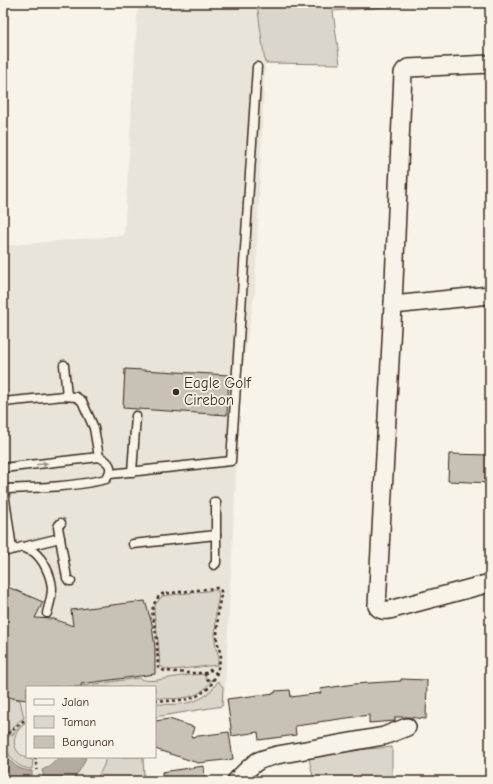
<svg xmlns="http://www.w3.org/2000/svg" width="493" height="784" font-family="'Comic Neue',sans-serif">
	<rect width="100%" height="100%" fill="#f7f3e8"/>
	<filter id="ink" filterUnits="userSpaceOnUse"><feTurbulence type="fractalNoise" baseFrequency=".025" numOctaves="2"/><feDisplacementMap in="SourceGraphic" scale="8" xChannelSelector="R" yChannelSelector="G"/><feConvolveMatrix kernelMatrix="1 2 1 2 8 2 1 2 1" color-interpolation-filters="sRGB"/></filter>
	<g filter="url(#ink)">
		<path fill="#e9e4d9" d="M138 3H257L265 66 255 291 243 365 236 474 224 707 155 718V687H27V757H144L146 781H3V246L124 235Z"/>
		<g fill="#dbd6cb" stroke="#8b8074">
			<path d="M257 3H438L333 11 340 64 265 63Z"/>
			<path d="M215 590H217L219 595 216 610 215 640 216 649 219 656 217 665 172 670 166 669 160 666 158 640 154 611 155 605 162 596Z"/>
			<path d="M202 674 205 676 207 680 211 681C199 701 175 699 155 698V687H82V686L138 678C150 684 164 678 176 677 185 675 194 675 202 674Z"/>
			<path d="M218 681 223 687 222 706 155 717V704C180 705 204 706 218 681Z"/>
			<path d="M8 697 20 700 24 718 19 721 10 731 4 734 3 723V698Z"/>
			<path d="M25 722V724C8 735 12 757 33 760L32 769C19 769 9 759 6 746L3 748V739L13 734 21 725Z"/>
			<path d="M392 747V781H314L308 754Z"/>
			<path d="M106 757H143L144 781H96L104 765Z"/>
		</g>
		<g fill="#b4aca0" stroke="#84786c">
			<path d="M3 751H4C10 763 19 771 32 771V781H11L3 775Z"/>
			<path d="M58 757H86C83 766 78 774 71 781H45L42 770C49 767 54 764 58 757Z"/>
		</g>
		<g fill="#c8c1b6" stroke="#3b2a1e">
			<path d="M125 369 229 375 227 415 123 408Z"/>
			<path d="M449 454 490 455V483L448 481Z"/>
			<path d="M3 585 43 602 35 618 54 619 73 626 71 610 145 601 152 624 153 634 155 647V674L81 684V687H27V700L12 698 3 694Z"/>
			<path d="M401 679 427 680 426 719 408 717H395V721L369 723V715L318 722V723L295 726 296 735 259 740 258 732 232 736 227 699 275 693V691L290 690 291 697 321 693 320 689 354 684 401 681Z"/>
			<path d="M169 719 194 727 191 737 229 732 233 759 198 763 155 749V721Z"/>
			<path d="M204 766 205 781H162V772Z"/>
		</g>
		<g fill="none" stroke-linecap="round" stroke-linejoin="round">
			<defs>
				<g id="service">
					<path d="M64 365 67 396"/>
					<path d="M3 402 64 396 76 397 82 401 94 428 99 457"/>
					<path d="M3 468 99 457C110 462 114 468 106 479 74 487 36 488 3 489"/>
					<path d="M132 472 136 416"/>
					<path d="M110 474 231 461 257 67"/>
					<path d="M3 485 12 549"/>
					<path d="M214 502H216V563L214 565"/>
					<path d="M61 523 59 525 58 527 67 578 69 581H71"/>
					<path d="M133 544 216 535"/>
					<path d="M22 547C26 549 31 550 34 552 44 560 51 576 52 588 52 597 49 605 47 613"/>
					<path d="M3 552 60 538"/>
				</g>
				<g id="minor">
					<path d="M490 64 408 68 405 70 403 73 393 305 377 606C379 610 384 611 389 610L490 583"/>
					<path d="M393 305 490 295"/>
					<path d="M236 781C243 774 250 766 258 761 264 758 271 757 277 755L384 736 407 727"/>
				</g>
			</defs>
			<use href="#service" stroke="#3b2a1e" stroke-width="11"/>
			<use href="#minor" stroke="#3b2a1e" stroke-width="20"/>
			<g stroke="#3b2a1e" stroke-width="2.5" stroke-dasharray="3 3" stroke-linecap="butt">
				<path d="M490 666 489 668 490 681"/>
				<path d="M206 673 205 675 207 679 210 681 214 679"/>
				<path d="M155 700 171 701 189 699 197 696 203 692 210 687 214 679 216 676 221 656 217 640 218 610 221 595V591L218 588H215L162 594 159 596 154 604 152 611 157 640 158 667 160 669 165 671 187 673H206L210 670C214 670 216 672 216 676"/>
				<path d="M3 737 12 731 20 723 25 720"/>
				<path d="M35 757 37 770"/>
			</g>
			<use href="#service" stroke="#f7f3e8" stroke-width="8"/>
			<use href="#minor" stroke="#f7f3e8" stroke-width="17"/>
		</g>
		<defs><path id="oneway-solid" d="M-6-.8H1V-3.2L6.5 0L1 3.2V.8H-6Z"/></defs>
		<use fill="#998e83" href="#oneway-solid" transform="translate(42 464) rotate(-7)"/>
	</g>
	<circle fill="#3b2a1e" stroke="#f7f3e8" stroke-width="1.5" cx="176" cy="392" r="4"/>
	<g text-anchor="middle" dominant-baseline="central" stroke-width="3.5" stroke-linejoin="round" paint-order="stroke">
		<g font-size="15" fill="#3b2a1e" stroke="#f7f3e8" text-anchor="start">
			<text x="184" y="383">Eagle Golf<tspan x="184" dy="17">Cirebon</tspan></text>
		</g>
	</g>
	<rect width="493" height="784" fill="none" stroke="#f7f3e8" stroke-width="16"/>
	<rect x="8" y="8" width="477" height="768" fill="none" stroke="#3b2a1e" stroke-width="1.5" filter="url(#ink)"/>
	<rect x="26" y="686" width="130" height="72" fill="#f7f3e8" stroke="#aca397"/>
	<rect x="34" y="699" width="20" height="6" fill="#f7f3e8" stroke="#aca397"/>
	<text x="62" y="706" font-size="12" fill="#3b2a1e">Jalan</text>
	<rect x="34" y="716" width="20" height="12" fill="#dbd6cb" stroke="#aca397"/>
	<text x="62" y="726" font-size="12" fill="#3b2a1e">Taman</text>
	<rect x="34" y="736" width="20" height="12" fill="#c8c1b6" stroke="#aca397"/>
	<text x="62" y="746" font-size="12" fill="#3b2a1e">Bangunan</text>
</svg>
